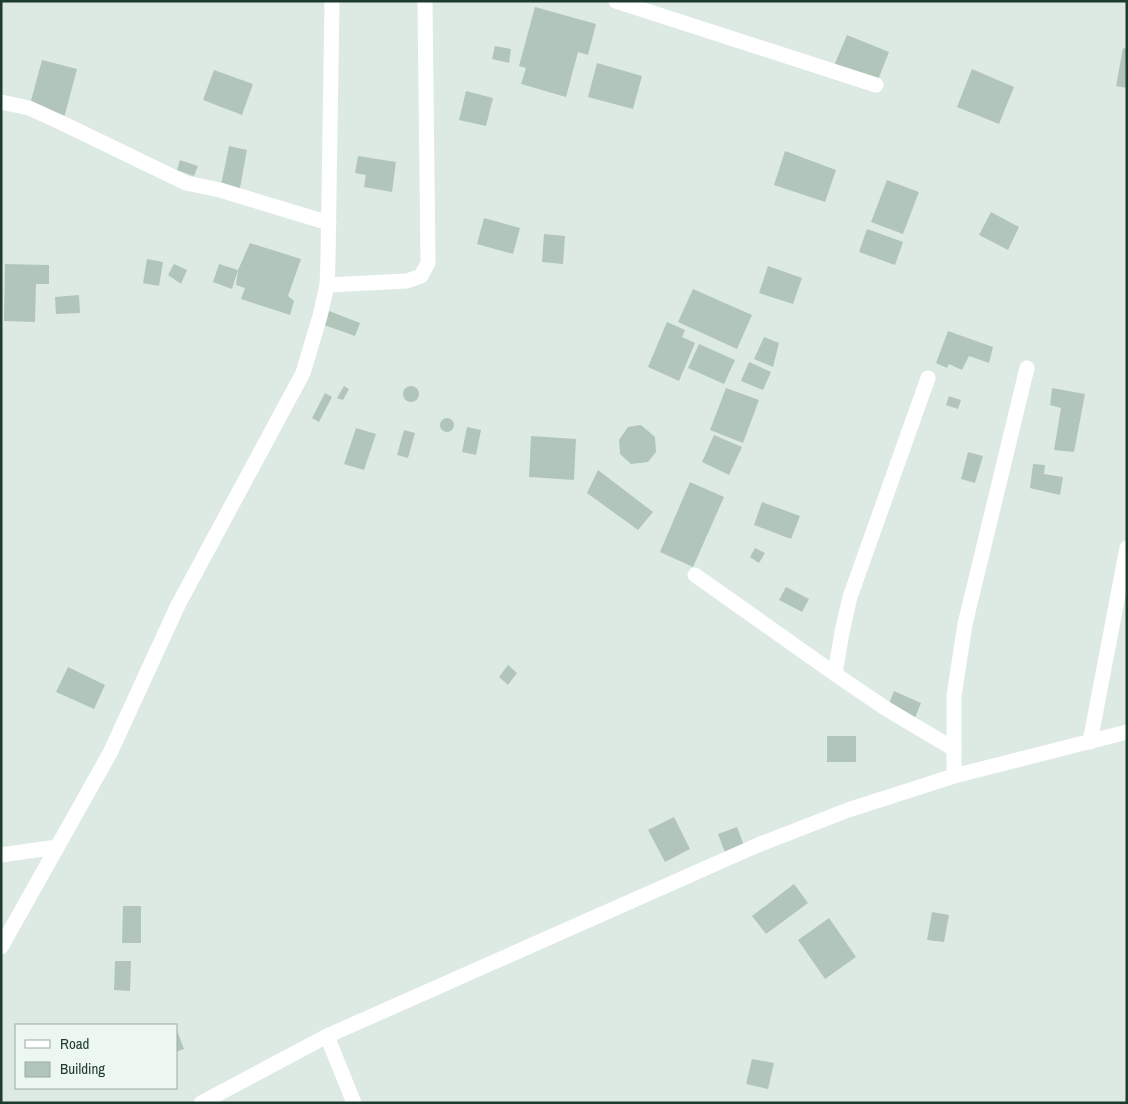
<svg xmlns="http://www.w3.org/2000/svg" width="1128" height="1104" font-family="'Archivo Narrow',sans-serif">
	<rect width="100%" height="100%" fill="#ddeae3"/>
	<g fill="#b2c5bb">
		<path d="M535 7 596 24 588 55 578 52 566 97 521 84 526 68 519 66Z"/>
		<path d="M847 35 889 52 876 85 833 68Z"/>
		<path d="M495 46 511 49 509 63 492 59Z"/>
		<path d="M1123 48 1127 49V88L1116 86Z"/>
		<path d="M42 60 77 69 64 118 29 108Z"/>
		<path d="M597 63 642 76 633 109 588 97Z"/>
		<path d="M972 69 1014 87 999 124 957 107Z"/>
		<path d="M214 70 253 84 242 115 203 100Z"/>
		<path d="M466 91 493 98 486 126 459 120Z"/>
		<path d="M229 146 247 150 239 193 220 190Z"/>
		<path d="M785 151 836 170 825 202 774 185Z"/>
		<path d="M358 156 396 162 392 192 364 187 366 175 355 173Z"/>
		<path d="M180 160 198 166 194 176 177 170Z"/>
		<path d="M887 180 919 192 903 234 871 222Z"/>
		<path d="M991 212 1019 227 1008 250 979 235Z"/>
		<path d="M484 218 520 228 513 254 477 244Z"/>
		<path d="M867 229 903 242 895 265 859 252Z"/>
		<path d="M544 234 565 236 563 264 542 262Z"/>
		<path d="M250 243 301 259 288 296 294 301 290 315 241 299 245 288 236 285 238 270Z"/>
		<path d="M147 259 163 262 159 286 143 283Z"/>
		<path d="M5 264 49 265V284H36L35 322 4 321Z"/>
		<path d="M174 264 187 270 181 284 168 275Z"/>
		<path d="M219 264 238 270 232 289 213 282Z"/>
		<path d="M768 266 802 278 793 304 759 293Z"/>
		<path d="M693 289 752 315 737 349 678 322Z"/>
		<path d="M79 295 80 313 56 314 55 297Z"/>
		<path d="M329 311 360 323 355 336 324 325Z"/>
		<path d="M667 322 685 330 682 337 695 343 679 381 648 367Z"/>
		<path d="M948 331 993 347 989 363 969 356 962 370 949 364 947 368 936 363Z"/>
		<path d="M764 337 779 343 773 367 754 359Z"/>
		<path d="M699 344 735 360 724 384 688 368Z"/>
		<path d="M749 362 771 372 763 390 741 381Z"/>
		<path d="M344 386 349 389 343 400 337 398Z"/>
		<circle cx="411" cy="394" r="8"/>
		<path d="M726 388 759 400 743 443 710 430Z"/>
		<path d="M1052 388 1085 394 1074 452 1054 450 1061 408 1050 405Z"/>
		<path d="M325 393 332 397 319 422 312 418Z"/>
		<path d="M949 396 961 400 958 409 946 405Z"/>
		<circle cx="447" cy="425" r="7"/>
		<path d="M641 425 655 437 656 452 648 462 631 464 620 454 619 440 628 427Z"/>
		<path d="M467 427 481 430 476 455 462 452Z"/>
		<path d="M356 428 376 434 364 470 344 464Z"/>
		<path d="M404 430 415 433 408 458 397 455Z"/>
		<path d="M714 435 742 447 729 475 702 462Z"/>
		<path d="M531 436 576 439 574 480 529 477Z"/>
		<path d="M968 452 983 456 975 483 961 479Z"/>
		<path d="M1033 464 1045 465 1044 474 1063 477 1060 495 1030 488Z"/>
		<path d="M598 470 653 512 638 530 587 493Z"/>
		<path d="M690 482 724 497 693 567 660 552Z"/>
		<path d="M762 502 800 516 791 539 754 525Z"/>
		<path d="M755 548 765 553 759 563 750 557Z"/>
		<path d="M786 587 809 599 802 612 779 600Z"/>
		<path d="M508 665 517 673 508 685 499 677Z"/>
		<path d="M68 667 105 685 94 709 56 692Z"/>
		<path d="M894 691 921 703 915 718 888 706Z"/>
		<rect x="827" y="736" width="29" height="26"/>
		<path d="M674 817 690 849 665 862 648 830Z"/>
		<path d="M737 827 745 848 726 855 718 834Z"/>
		<path d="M794 884 808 903 766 934 752 916Z"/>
		<path d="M123 906H141V943H122Z"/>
		<path d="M932 912 949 915 944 942 927 940Z"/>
		<path d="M829 918 856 957 825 979 798 940Z"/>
		<path d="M115 961H131L130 991 114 990Z"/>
		<path d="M176 1028 184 1049 176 1052Z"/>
		<path d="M752 1059 774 1063 768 1089 746 1084Z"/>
	</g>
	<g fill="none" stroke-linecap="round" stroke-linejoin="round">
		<g stroke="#fff" stroke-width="15">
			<path d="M616 1 876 85"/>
			<path d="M1 102 29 108 60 122 186 183 220 190 329 223"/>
			<path d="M327 285 407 281 421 276 428 263 425 1"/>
			<path d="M695 575 835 674 885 708 954 749"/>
			<path d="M835 674 842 632 850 597 928 378"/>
			<path d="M1090 742 1127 548"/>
			<path d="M954 776V696L965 624 1027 368"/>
			<path d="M1 855 57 847"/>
			<path d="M1 947 110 753 178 605 303 373 320 316 327 285 328 260 332 1"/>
			<path d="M327 1036 354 1103"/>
			<path d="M201 1103 327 1036 758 845 848 810 954 776 1127 732"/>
		</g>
	</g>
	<rect width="1128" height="1104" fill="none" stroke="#1d3b2f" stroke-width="5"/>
	<rect x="15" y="1024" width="162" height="65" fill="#edf7f1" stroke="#9aaca3"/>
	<rect x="25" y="1040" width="25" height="8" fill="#ffffff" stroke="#9aaca3"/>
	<text x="60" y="1049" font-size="15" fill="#1d3b2f">Road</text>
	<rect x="25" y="1062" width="25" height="15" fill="#b2c5bb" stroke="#9aaca3"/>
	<text x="60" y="1074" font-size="15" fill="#1d3b2f">Building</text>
</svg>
